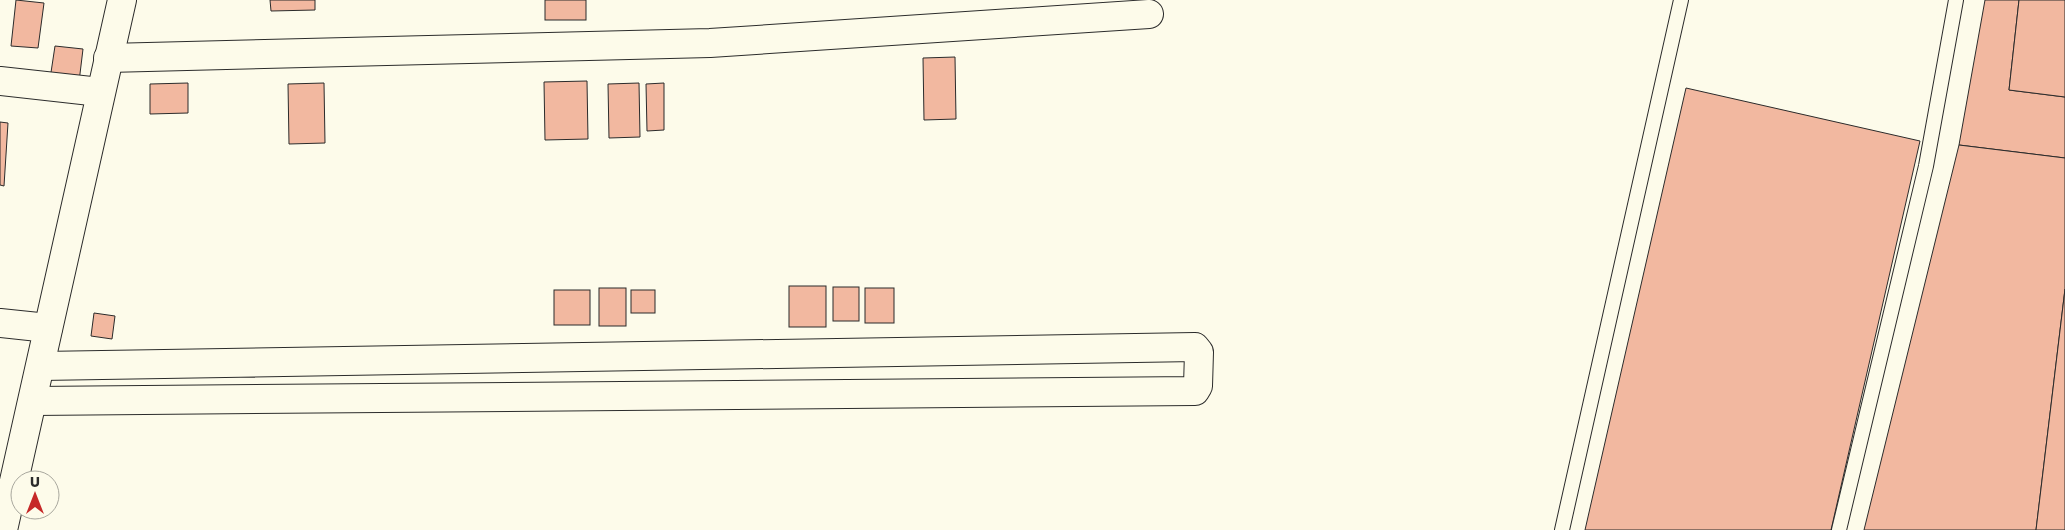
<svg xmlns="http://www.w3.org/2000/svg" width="2065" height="530" font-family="Poppins,sans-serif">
	<rect width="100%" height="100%" fill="#fdfbea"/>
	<g fill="#f2b8a0" stroke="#2b2b2b">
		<path d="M16 0 44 3 38 48 11 46Z"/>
		<path d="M270 0H315V10L271 11Z"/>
		<rect x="545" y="0" width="41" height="20"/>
		<path d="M1985 0H2019L2009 90 2065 97V158L1959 145Z"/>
		<path d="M2019 0H2065V97L2009 90Z"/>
		<path d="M55 46 83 49 79 82 50 79Z"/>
		<path d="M955 57 956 119 924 120 923 58Z"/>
		<path d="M587 81 588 139 545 140 544 82Z"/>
		<path d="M188 83V113L150 114V84Z"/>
		<path d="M324 83 325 143 289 144 288 84Z"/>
		<path d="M639 83 640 137 609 138 608 84Z"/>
		<path d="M664 83V130L647 131 646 84Z"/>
		<path d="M1686 88 1920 141 1831 530H1585Z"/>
		<path d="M0 122 8 123 4 186 0 185Z"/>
		<path d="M1959 145 2065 158V289L2036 530H1864Z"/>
		<rect x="789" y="286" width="37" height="41"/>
		<rect x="833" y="287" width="26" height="34"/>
		<rect x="599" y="288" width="27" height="38"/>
		<rect x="865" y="288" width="29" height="35"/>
		<path d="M2065 289V530H2036Z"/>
		<rect x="554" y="290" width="36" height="35"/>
		<rect x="631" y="290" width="24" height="23"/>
		<path d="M94 313 115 316 112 339 91 336Z"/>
	</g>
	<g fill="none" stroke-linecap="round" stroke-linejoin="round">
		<defs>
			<g id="service">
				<path d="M1562 530 1681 0"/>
				<path d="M1839 530 1926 166 1956 0"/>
			</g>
			<g id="minor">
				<path d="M108 58 710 43 1149 14"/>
				<path d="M0 81 100 92"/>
				<path d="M0 323 48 328"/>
				<path d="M33 401 1195 391 1198 386 1199 352 1195 347 41 366"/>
				<path d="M3 530 122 0"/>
			</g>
		</defs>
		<use href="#service" stroke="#2b2b2b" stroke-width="16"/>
		<use href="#minor" stroke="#2b2b2b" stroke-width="30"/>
		<use href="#service" stroke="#fdfbea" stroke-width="14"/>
		<use href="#minor" stroke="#fdfbea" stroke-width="28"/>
	</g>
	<g transform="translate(35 495)"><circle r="24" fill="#fdfbea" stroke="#a9a89e"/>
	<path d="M0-4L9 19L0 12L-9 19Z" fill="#c62828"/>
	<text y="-8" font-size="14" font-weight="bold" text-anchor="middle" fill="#2b2b2b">U</text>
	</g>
</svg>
